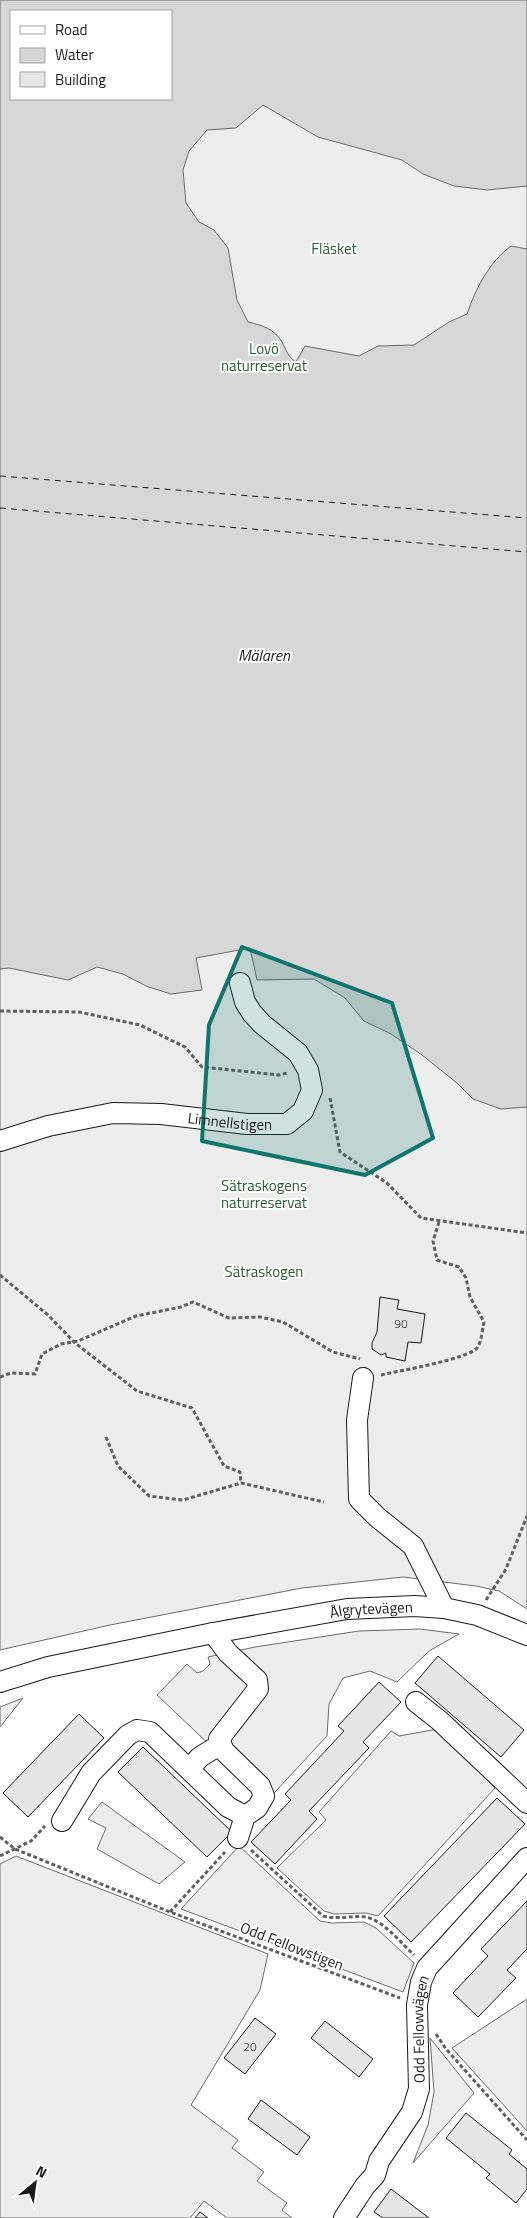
<svg xmlns="http://www.w3.org/2000/svg" width="527" height="2218" font-family="'Titillium Web',sans-serif">
	<rect width="100%" height="100%" fill="#fff"/>
	<g fill="#ededed" stroke="#6a6a6a" fill-rule="evenodd">
		<path d="M0 0H527V1609L499 1591 476 1586 403 1577 302 1588 110 1625 0 1650ZM11 11H171V99H11Z"/>
		<path d="M420 1629 459 1634 429 1651 397 1682 370 1671 343 1678 329 1704 327 1736 274 1793 221 1745 215 1750 157 1695 187 1664 197 1673 203 1671 210 1664 208 1657 255 1647 359 1631Z"/>
		<path d="M23 1698 0 1727V1707Z"/>
		<path d="M438 1729 495 1788 378 1916 366 1913 334 1914 324 1911 277 1868 326 1820 319 1812 391 1731 399 1736Z"/>
		<path d="M102 1802 185 1862 159 1884 97 1849 106 1828 88 1819Z"/>
		<path d="M239 1846 320 1921 332 1923 364 1922 376 1928 414 1963 403 1992 181 1909Z"/>
		<path d="M16 1856 268 1954 260 1990 191 2105 238 2140 232 2148 264 2172 257 2181 287 2203 282 2210 292 2218H227L204 2201 190 2218H0V1864Z"/>
		<path d="M527 1999V2131L452 2048Z"/>
		<path d="M430 2038 474 2093 413 2163 428 2125 434 2092Z"/>
	</g>
	<path fill="#d7d7d7" stroke="#6a6a6a" fill-rule="evenodd" d="M0 0H527V186L487 190 454 186 423 174 402 160 318 137 263 105 236 128 207 130 189 151 183 170 186 203 199 222 214 230 228 248 237 300 248 322C261 325 275 329 282 342 287 351 287 356 296 362L305 346 359 356 378 346 414 345 449 322 467 314C476 288 489 262 511 246L527 249V1107L501 1109 473 1099 457 1083 422 1055 391 1034 364 1021 345 998 314 979 257 980 250 948 196 958 202 990 171 994 146 986 123 974 97 967 68 980 9 968 0 969ZM11 11H171V99H11Z"/>
	<g fill="none" stroke-linecap="round" stroke-linejoin="round">
		<g stroke="#1a1a1a" stroke-width="1" stroke-dasharray="6 5" stroke-linecap="butt">
			<path d="M0 476 527 518"/>
			<path d="M0 508 527 552"/>
		</g>
	</g>
	<g fill="#e6e6e6" stroke="#1a1a1a">
		<path d="M380 1297 399 1300 397 1309 425 1314 421 1343 408 1342 405 1361 386 1357V1353L381 1355 372 1349V1343L377 1332Z"/>
		<path d="M438 1656 524 1730 501 1757 415 1683Z"/>
		<path d="M379 1682 401 1702 363 1742 369 1748 309 1811 317 1819 275 1864 251 1842 291 1800 285 1794 344 1731 338 1726Z"/>
		<path d="M79 1714 104 1738 28 1817 3 1793Z"/>
		<path d="M143 1747 232 1832 207 1857 118 1772Z"/>
		<path d="M497 1798 525 1824 411 1942 384 1916Z"/>
		<path d="M527 1901V1949L507 1970 516 1978 478 2017 453 1993 488 1956 481 1949Z"/>
		<path d="M255 2018 276 2034 245 2074 224 2058Z"/>
		<path d="M325 2021 373 2059 359 2077 311 2038Z"/>
		<path d="M261 2100 310 2137 297 2155 248 2119Z"/>
		<path d="M466 2113 512 2150 509 2154 527 2169V2189L516 2203 486 2178 490 2174 446 2138Z"/>
		<path d="M391 2189 429 2218H383L374 2212Z"/>
		<path d="M200 2212 208 2218H195Z"/>
	</g>
	<g fill="none" stroke-linecap="round" stroke-linejoin="round">
		<defs>
			<g id="minor">
				<path id="s1" d="M0 1141 48 1126 113 1113 161 1114 247 1124H287L303 1111 312 1090 308 1070 298 1053 262 1024 252 1013 245 1002 240 983"/>
				<path d="M363 1378 357 1420 359 1499 377 1517 413 1546 444 1608"/>
				<path d="M213 1633 228 1653 257 1680 258 1689 219 1739 221 1744"/>
				<path id="s2" d="M0 1682 48 1667 213 1633 347 1609 415 1606 444 1608 477 1615 527 1635"/>
				<path d="M416 1702 440 1721 527 1803"/>
				<path d="M190 1768 200 1757 221 1744 224 1751 260 1786 264 1796 257 1808 245 1816 238 1838"/>
				<path d="M62 1821 91 1773 128 1735 137 1730 150 1732 228 1807 245 1816"/>
				<path id="s3" d="M344 2218 365 2186 375 2175 379 2161 412 2112 419 2089 417 2005 421 1982 427 1968 527 1858"/>
			</g>
		</defs>
		<use href="#minor" stroke="#1a1a1a" stroke-width="22"/>
		<g stroke="#5f5f5f" stroke-width="3" stroke-dasharray="4 2.5" stroke-linecap="butt">
			<path d="M0 1011 79 1012 140 1025 185 1047 202 1067 279 1075 288 1073"/>
			<path d="M330 1098 340 1152 387 1183 421 1218 527 1233"/>
			<path d="M0 1275 48 1315 75 1343 137 1391 192 1408 224 1466 240 1472 241 1483"/>
			<path d="M381 1375C398 1371 468 1359 477 1348 482 1341 482 1330 484 1322L470 1297 466 1278 459 1267 437 1260 433 1241 439 1222"/>
			<path d="M0 1377 11 1373 35 1374 42 1354 61 1344 78 1341 136 1316 181 1307 193 1302 229 1318 260 1317 283 1322 333 1352 360 1359"/>
			<path d="M106 1437 118 1466 149 1496 183 1500 241 1483 324 1502"/>
			<path d="M486 1600 506 1569 527 1516"/>
			<path d="M0 1837 15 1849 170 1912 400 1998"/>
			<path d="M251 1850 323 1916C338 1920 352 1915 366 1917 384 1921 401 1943 414 1955"/>
			<path d="M0 1856 31 1841 45 1826"/>
			<path d="M170 1912 225 1852"/>
			<path d="M436 2034 446 2049 527 2140"/>
		</g>
		<use href="#minor" stroke="#fff" stroke-width="20"/>
	</g>
	<path fill="#0f766e" fill-opacity="0.2" stroke="#0f766e" stroke-width="4" stroke-linejoin="round" d="M242 947 392 1003 433 1138 365 1175 202 1141 209 1025Z"/>
	<g text-anchor="middle" dominant-baseline="central" stroke-width="4" stroke-linejoin="round" paint-order="stroke">
		<g font-size="12" fill="#4d4d4d">
			<text x="401" y="1323">90</text>
			<text x="250" y="2046">20</text>
		</g>
		<g font-size="15" fill="#2b5a34" stroke="#fff">
			<text x="334" y="248">Fläsket</text>
			<text x="264" y="348">Lovö<tspan x="264" dy="17">naturreservat</tspan></text>
			<text x="264" y="1185">Sätraskogens<tspan x="264" dy="17">naturreservat</tspan></text>
			<text x="264" y="1271">Sätraskogen</text>
		</g>
		<g font-size="15" fill="#1a1a1a" stroke="#fff">
			<text stroke="none"><textPath href="#s1" startOffset="234">Limnellstigen</textPath></text>
			<text stroke="none"><textPath href="#s2" startOffset="379">Ålgrytevägen</textPath></text>
			<text transform="translate(292 1946) rotate(21)">Odd Fellowstigen</text>
			<text stroke="none"><textPath href="#s3" startOffset="211">Odd Fellowvägen</textPath></text>
		</g>
		<g font-size="16" font-style="italic" fill="#1a1a1a" stroke="#fff">
			<text x="264" y="655">Mälaren</text>
		</g>
	</g>
	<rect x="10" y="10" width="162" height="90" fill="#ffffff" stroke="#a3a3a3"/>
	<rect x="20" y="26" width="25" height="8" fill="#ffffff" stroke="#a3a3a3"/>
	<text x="55" y="35" font-size="15" fill="#1a1a1a">Road</text>
	<rect x="20" y="48" width="25" height="15" fill="#d7d7d7" stroke="#a3a3a3"/>
	<text x="55" y="60" font-size="15" fill="#1a1a1a">Water</text>
	<rect x="20" y="72" width="25" height="15" fill="#e6e6e6" stroke="#a3a3a3"/>
	<text x="55" y="85" font-size="15" fill="#1a1a1a">Building</text>
	<g transform="translate(35 2183) rotate(29)" stroke="#ffffff" stroke-width="4" paint-order="stroke">
	<path d="M0-4L9 19L0 12L-9 19Z" fill="#1a1a1a"/>
	<text y="-8" font-size="14" font-weight="bold" text-anchor="middle" fill="#1a1a1a">N</text>
	</g>
</svg>
